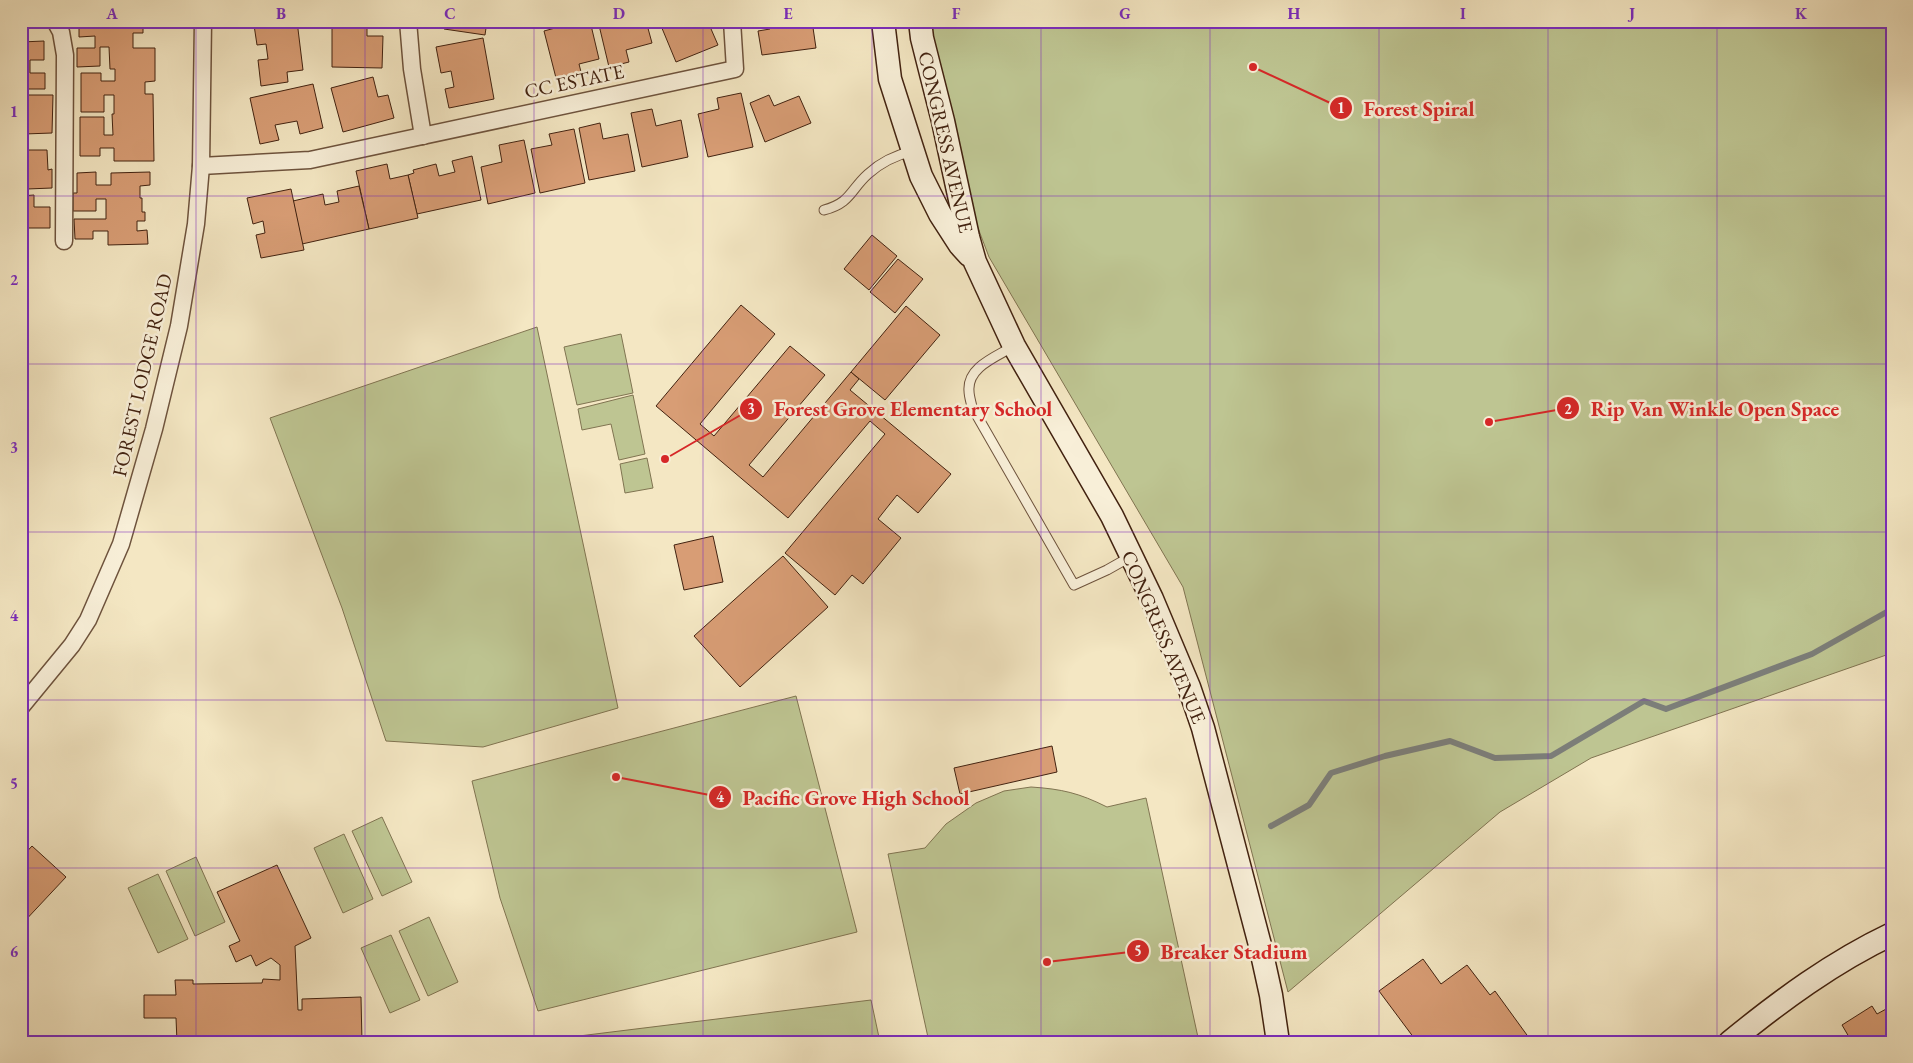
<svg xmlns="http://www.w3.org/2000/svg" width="1913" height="1063" font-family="'EB Garamond',serif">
	<rect width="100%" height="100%" fill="#f4e7c3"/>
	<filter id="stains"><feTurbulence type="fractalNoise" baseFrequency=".004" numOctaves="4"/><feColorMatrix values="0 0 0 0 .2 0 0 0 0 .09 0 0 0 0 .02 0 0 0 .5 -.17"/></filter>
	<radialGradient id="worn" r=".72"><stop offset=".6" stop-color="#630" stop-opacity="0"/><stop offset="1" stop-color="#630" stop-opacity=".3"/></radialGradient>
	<g fill="#bec592" stroke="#807451">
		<path d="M920 21H1892V653L1591 758 1500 812 1288 992 1183 587 989 257 967 199Z"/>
		<path d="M537 327 618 708 483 747 386 741 342 608 270 418Z"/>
		<path d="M621 334 633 393 577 405 564 347Z"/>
		<path d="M633 395 645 454 619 460 611 424 582 430 578 409Z"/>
		<path d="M647 458 653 488 625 493 620 464Z"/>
		<path d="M796 696 857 932 538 1011 500 898 472 781Z"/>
		<path d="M1031 787C1062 789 1079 793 1107 807L1146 798 1199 1042H929L888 854 925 848 946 824 976 803 1004 791Z"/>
		<path d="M382 817 412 882 382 896 352 831Z"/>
		<path d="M344 834 373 899 343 913 314 848Z"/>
		<path d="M196 857 225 922 195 936 166 871Z"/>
		<path d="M158 874 188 939 158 953 128 888Z"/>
		<path d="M429 917 458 982 428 996 399 931Z"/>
		<path d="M391 935 420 1000 390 1013 361 948Z"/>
		<path d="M871 1000 880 1042H574L579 1036Z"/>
	</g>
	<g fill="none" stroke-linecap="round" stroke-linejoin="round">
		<path stroke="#7c7e79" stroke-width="6" d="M1271 826 1309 805 1331 773 1385 756 1450 741 1495 758 1551 756 1644 701 1666 709 1812 654 1892 609"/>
	</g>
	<g fill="#d89d75" stroke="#422210">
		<path d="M79 21H143V33H133V48H155V81L145 82V94H153L154 161H114V148H100V156H80V117H104V135H113L112 114H114V95H104V112H81V73H101V81H115V69H110L109 47H100V66L77 67V48H95V36L79 37Z"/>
		<path d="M288 21H297L303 70 287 72 288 82 261 86 258 60 268 59 266 44 257 45 254 25Z"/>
		<path d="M332 21H367V36H383L382 68 332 67Z"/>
		<path d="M445 21H487L485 35 444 29Z"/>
		<path d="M581 21H590L599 59 579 64 581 72 556 78 544 31Z"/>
		<path d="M598 21H646L652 43 626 50 629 62 609 67Z"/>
		<path d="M659 21H695L697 26 708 22 718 45 676 62Z"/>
		<path d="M769 21H812L816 48 762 55 758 31 770 29Z"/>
		<path d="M483 38 494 99 449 108 445 89 454 87 451 71 441 73 436 47Z"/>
		<path d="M44 41V60H30V73H45V89H23L21 42Z"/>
		<path d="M373 77 378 97 388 95 394 118 343 132 331 88Z"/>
		<path d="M313 84 323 128 300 134 297 121 275 125 279 140 260 144 250 98Z"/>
		<path d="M741 93 753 147 708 157 698 114 719 109 717 98Z"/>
		<path d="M27 95H53L52 133 24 134 25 128H21V113H28Z"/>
		<path d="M769 95 774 106 799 96 811 123 765 142 750 103Z"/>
		<path d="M652 109 656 126 681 120 688 157 642 167 631 113Z"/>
		<path d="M600 123 603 139 628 134 635 171 589 180 579 128Z"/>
		<path d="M574 129 585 183 540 193 531 149 552 145 549 134Z"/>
		<path d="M524 140 535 193 488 204 481 167 502 162 499 145Z"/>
		<path d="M28 150H47L48 170 52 169V188L27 189 28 177H21V163H28Z"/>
		<path d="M472 156 481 200 417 214 408 175 414 173 413 170 436 164 439 176 455 172 452 161Z"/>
		<path d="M387 164 390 179 408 175 418 218 369 229 356 171Z"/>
		<path d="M96 172V185H111V173L150 172V185L140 186V198H142V212H145V221H137V231L147 230 148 244 108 245V231H93V239H75L74 219H106V199H96V211H73V193H77V173Z"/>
		<path d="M359 186 369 229 302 244 293 201 323 194 325 205 339 202 337 191Z"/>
		<path d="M291 189 304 250 261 258 256 235 265 233 263 221 253 224 247 198Z"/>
		<path d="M34 195V207H50V228H21V196Z"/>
		<path d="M872 235 897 256 869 290 844 269Z"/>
		<path d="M898 259 923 279 895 313 870 292Z"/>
		<path d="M741 305 775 334 700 424 714 436 790 346 825 375 749 465 763 477 851 372 859 379 850 390 951 474 918 513 897 495 878 519 901 538 863 584 852 575 835 595 785 553 885 434 870 421 788 518 656 406Z"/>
		<path d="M906 306 940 335 885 400 851 372Z"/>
		<path d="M713 536 723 582 684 590 674 545Z"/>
		<path d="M783 556 828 607 740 687 694 636Z"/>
		<path d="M1052 746 1057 772 960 794 954 768Z"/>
		<path d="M32 846 66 877 21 925V858Z"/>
		<path d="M277 865 311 938 295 946 298 1010H302V999L361 997 362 1042H177L176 1018H144V995H176L175 980H193V984L262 983 263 979 280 980V965L271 958 256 966 251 955 236 962 229 946 240 941 217 892Z"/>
		<path d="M1423 959 1441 984 1467 965 1490 995 1495 991 1532 1042H1417L1379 991Z"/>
		<path d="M1872 1006 1877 1014 1888 1008 1892 1014V1042H1872L1869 1036 1859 1042H1852L1842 1025Z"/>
	</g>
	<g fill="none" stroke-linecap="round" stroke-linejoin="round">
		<defs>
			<g id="lane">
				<path d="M824 210C851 203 850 190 868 174 881 162 896 155 913 151"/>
				<path d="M1014 346C996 357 967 367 969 391 969 396 971 402 972 407L1074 585 1107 570 1130 557"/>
			</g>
			<g id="street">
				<path d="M55 21 61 32 65 55 64 241"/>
				<path d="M408 21 412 69 423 136"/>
				<path d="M201 166 310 160 735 69 732 21"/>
				<path d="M21 707 72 645 88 620 121 544 154 429 179 326 196 224 201 166 203 21"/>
			</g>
			<g id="secondary">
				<path d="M883 21 890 79 921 176 940 214 960 245 969 255"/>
				<path d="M920 21 922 38 943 121 968 237 975 262 1014 346 1112 516 1152 599 1189 687 1203 728 1260 945 1271 995 1278 1042"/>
				<path d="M1730 1042C1780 1001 1833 962 1892 934"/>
			</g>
		</defs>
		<use href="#lane" stroke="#6e533d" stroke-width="11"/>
		<use href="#street" stroke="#6e533d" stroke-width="19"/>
		<use href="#secondary" stroke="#422210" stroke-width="25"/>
		<use href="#lane" stroke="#f8efd8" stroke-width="9"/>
		<use href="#street" stroke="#f8efd8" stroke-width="16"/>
		<use href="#secondary" stroke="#f8efd8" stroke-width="22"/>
	</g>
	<path fill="none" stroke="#7b2cbf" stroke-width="1" stroke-opacity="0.55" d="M196 21V1042M365 21V1042M534 21V1042M703 21V1042M872 21V1042M1041 21V1042M1210 21V1042M1379 21V1042M1548 21V1042M1717 21V1042M21 196H1892M21 364H1892M21 532H1892M21 700H1892M21 868H1892"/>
	<g text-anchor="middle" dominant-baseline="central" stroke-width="5" stroke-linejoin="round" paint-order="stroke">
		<g font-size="20" fill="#422210" stroke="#f8efd8">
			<text transform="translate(574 81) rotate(-12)">CC ESTATE</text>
			<text transform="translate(946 142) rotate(77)">CONGRESS AVENUE</text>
			<text transform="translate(142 375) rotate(-77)">FOREST LODGE ROAD</text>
			<text transform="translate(1164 637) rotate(67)">CONGRESS AVENUE</text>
		</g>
	</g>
	<path fill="none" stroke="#d62828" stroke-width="2" d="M1253 67L1341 108M1489 422L1568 408M665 459L751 409M616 777L720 797M1047 962L1138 951"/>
	<g fill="#d62828" stroke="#f8efd8" stroke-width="2">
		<circle cx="1253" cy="67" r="5"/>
		<circle cx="1489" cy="422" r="5"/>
		<circle cx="665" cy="459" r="5"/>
		<circle cx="616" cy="777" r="5"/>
		<circle cx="1047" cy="962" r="5"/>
		<circle cx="1341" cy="108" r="12"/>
		<circle cx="1568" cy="408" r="12"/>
		<circle cx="751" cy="409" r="12"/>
		<circle cx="720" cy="797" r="12"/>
		<circle cx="1138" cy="951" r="12"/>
	</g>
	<g font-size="15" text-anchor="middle" font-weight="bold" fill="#fff">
		<text x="1341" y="113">1</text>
		<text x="1568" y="414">2</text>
		<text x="751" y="414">3</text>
		<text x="720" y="802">4</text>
		<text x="1138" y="956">5</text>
	</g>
	<g font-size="21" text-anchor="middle" font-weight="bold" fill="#d62828" stroke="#f8efd8" stroke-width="5" stroke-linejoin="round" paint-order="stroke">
		<text x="1419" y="116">Forest Spiral</text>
		<text x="1715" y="416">Rip Van Winkle Open Space</text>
		<text x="913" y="416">Forest Grove Elementary School</text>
		<text x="856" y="805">Pacific Grove High School</text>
		<text x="1234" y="959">Breaker Stadium</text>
	</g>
	<rect width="1913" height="1063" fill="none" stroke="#f4e7c3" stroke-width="55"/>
	<rect x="28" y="28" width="1858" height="1008" fill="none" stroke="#7b2cbf" stroke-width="2"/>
	<g font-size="16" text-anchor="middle" font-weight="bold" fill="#7b2cbf">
		<text x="112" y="19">A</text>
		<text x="281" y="19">B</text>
		<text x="450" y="19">C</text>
		<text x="619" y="19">D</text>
		<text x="788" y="19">E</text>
		<text x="956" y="19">F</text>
		<text x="1125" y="19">G</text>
		<text x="1294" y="19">H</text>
		<text x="1463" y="19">I</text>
		<text x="1632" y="19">J</text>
		<text x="1801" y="19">K</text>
		<text x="14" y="117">1</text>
		<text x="14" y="285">2</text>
		<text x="14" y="453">3</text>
		<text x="14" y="621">4</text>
		<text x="14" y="789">5</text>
		<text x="14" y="957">6</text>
	</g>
	<rect width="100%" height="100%" filter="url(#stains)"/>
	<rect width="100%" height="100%" fill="url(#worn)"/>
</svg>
